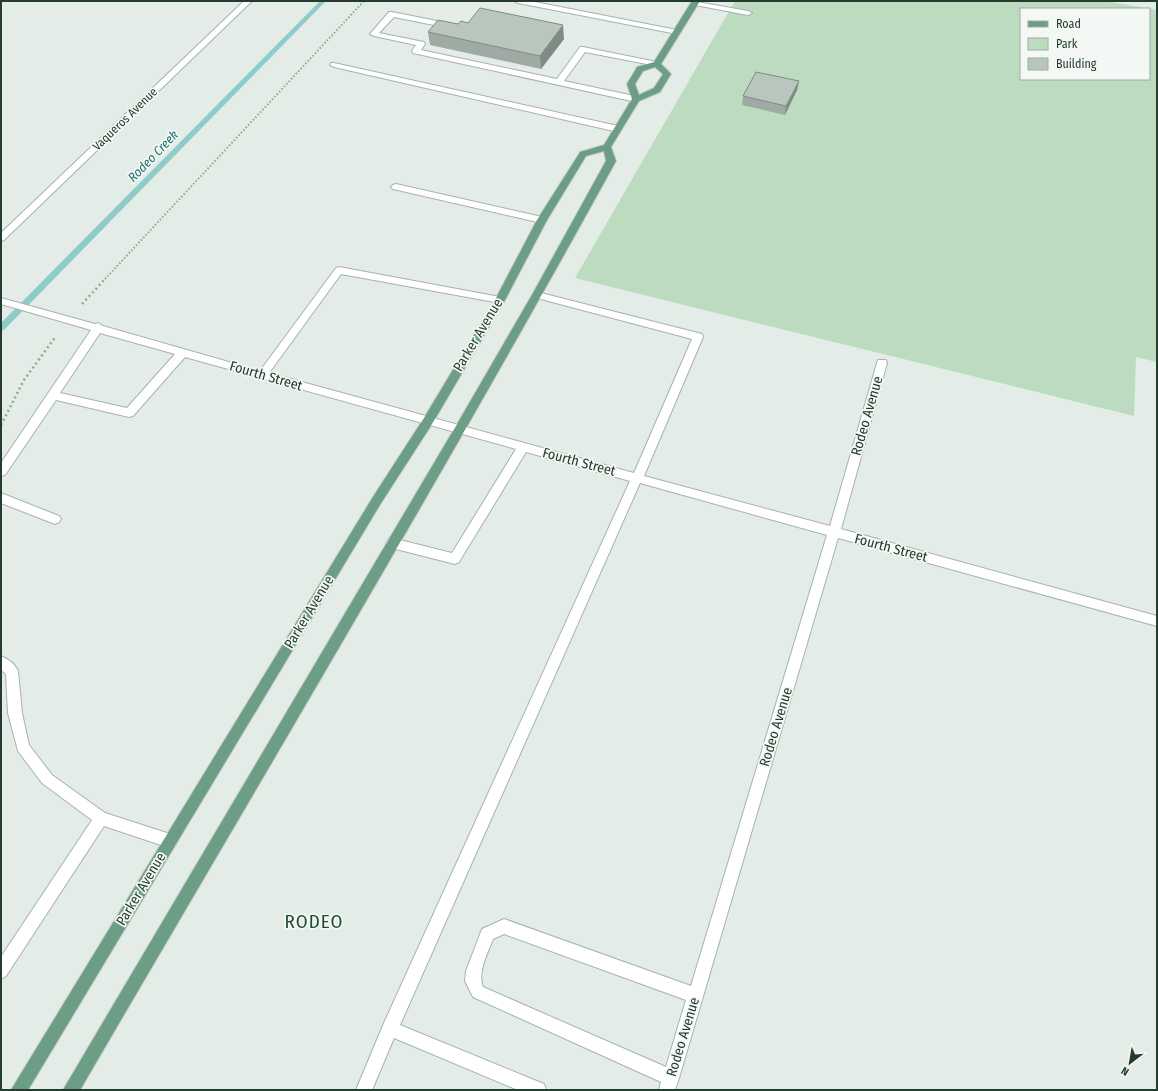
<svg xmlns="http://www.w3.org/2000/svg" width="1158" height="1091" font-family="'Fira Sans Condensed',sans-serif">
	<rect width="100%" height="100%" fill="#e3ece6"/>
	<path fill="#bddbbf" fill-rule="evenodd" d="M735 1H1105L1157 10V362L1136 357 1134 416 575 278ZM1021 9H1149V79H1021Z"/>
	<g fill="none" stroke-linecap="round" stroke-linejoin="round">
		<path fill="#8fccc8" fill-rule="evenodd" d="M320 1H326L4 330 1 331V323Z"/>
		<defs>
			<g id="minor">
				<path d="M244 1H252L4 240 1 241V233Z"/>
				<path d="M514 1H530L677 30 681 32 677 34 518 3Z"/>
				<path d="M692 1 748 11 752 13 748 15 695 5 691 3Z"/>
				<path d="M389 12H392L452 24 453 26 449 28 394 17 379 33 424 42 425 44 421 50 557 79 580 47H583L657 62 661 64 657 66 585 52 564 81 639 97 640 99 636 102 413 53 412 51 416 45 374 36 370 34Z"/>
				<path d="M331 63H334L618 126 622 129 618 132 334 67 330 65Z"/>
				<path d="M396 184 542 217 547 220 542 223 393 189 391 187 393 185Z"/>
				<path d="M339 267 500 297 505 300 500 303 341 274 269 373 634 473 692 339 537 298 532 295 537 292 698 333 702 334 703 337 644 476 830 526 877 363 878 360H886L887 363 841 529 1157 616V626L838 538 679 1078 675 1090H659L661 1082 473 997 465 981 466 971 482 929 504 919 691 986 827 535 640 483 400 1025 544 1084 546 1090H518L394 1038 372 1090H356L384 1023 630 481 526 452 459 562 455 564 392 548 388 546 386 543 388 540 392 538 452 553 516 449 185 357 133 416 129 417 56 400 5 475 1 476V463L91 330 1 304V298L95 324 98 323 103 326 260 371 336 268ZM100 333 175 354 127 408 60 393ZM504 934 686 1000 666 1067 483 987C477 972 488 953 493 939Z"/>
				<path d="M1 493 59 516 61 519 59 522 55 524 1 503Z"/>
				<path d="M1 656C8 659 15 664 18 671L22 713 29 745 52 775 105 813 170 834 175 836 177 841 175 846 170 848 104 826 6 976 1 979V957L92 820 42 783 18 751 8 713 6 674 1 670Z"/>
			</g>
			<path id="major" d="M692 1H700L661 64 671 74 660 92 639 101 611 147 616 161C444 474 260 781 80 1090H63L456 426 532 295 606 161 604 151 586 156 547 220 505 300 432 424 381 503 28 1090H11L373 497 424 418 495 300 537 220 579 154 580 152 604 145 632 99 627 84 636 69 637 67 654 62ZM655 67 663 74 654 88 639 95 635 84 643 71Z"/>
		</defs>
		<use href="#minor" stroke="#a6b3ac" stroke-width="2"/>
		<use href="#major" stroke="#c2c8c5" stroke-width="2"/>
		<path stroke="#86ad98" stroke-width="2" stroke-dasharray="1.5 2" stroke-linecap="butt" d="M105 279 364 1"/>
		<g stroke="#86ad98" stroke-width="2.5" stroke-dasharray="2 3" stroke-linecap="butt">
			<path d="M82 304 106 278"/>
			<path d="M1 425 24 380 56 336"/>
		</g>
		<use href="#minor" fill="#fff" fill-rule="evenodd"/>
		<use href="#major" fill="#6b9e85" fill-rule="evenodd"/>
	</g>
	<g fill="#9eaaa3">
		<path d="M458 24 564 39 541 69 430 45 428 32Z"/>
		<path d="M799 81 797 90 785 115 742 105 743 96Z"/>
	</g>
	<g fill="#818b85">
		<path d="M563 25 564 39 541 69 540 56Z"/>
		<path d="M799 81 797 90 785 115 786 106Z"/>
	</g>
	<g fill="#b8c6be" stroke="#818b85">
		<path d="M480 8 563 25 540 56 428 32 438 20 458 24 461 21 468 23Z"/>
		<path d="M756 72 799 81 786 106 743 96Z"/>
	</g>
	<g text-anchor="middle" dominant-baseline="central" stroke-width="3.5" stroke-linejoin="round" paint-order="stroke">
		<g font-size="12" fill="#243b30" stroke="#f3f8f4">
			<text transform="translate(125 119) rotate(-44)">Vaqueros Avenue</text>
		</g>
		<g font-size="13" font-style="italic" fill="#22736f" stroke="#f3f8f4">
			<text transform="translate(153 156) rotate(-46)">Rodeo Creek</text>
		</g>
		<g font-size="14" fill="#243b30" stroke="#f3f8f4">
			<text transform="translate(478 335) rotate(-59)">Parker Avenue</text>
			<text transform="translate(266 376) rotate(16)">Fourth Street</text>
			<text transform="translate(867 416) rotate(-74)">Rodeo Avenue</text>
			<text transform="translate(579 462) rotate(15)">Fourth Street</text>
			<text transform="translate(891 548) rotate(15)">Fourth Street</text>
			<text transform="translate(309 612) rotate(-59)">Parker Avenue</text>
			<text transform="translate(776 727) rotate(-73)">Rodeo Avenue</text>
			<text transform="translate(141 889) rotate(-59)">Parker Avenue</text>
			<text transform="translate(683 1037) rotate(-73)">Rodeo Avenue</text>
		</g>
		<g font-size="19" letter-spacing="1" fill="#214c38" stroke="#f3f8f4">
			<text x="314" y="921">RODEO</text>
		</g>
	</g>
	<rect width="1158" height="1091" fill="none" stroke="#243b30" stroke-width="4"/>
	<rect x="1020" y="8" width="130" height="72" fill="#f3f8f4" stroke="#a0aca6"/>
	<rect x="1028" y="21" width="20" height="6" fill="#6b9e85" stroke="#a0aca6"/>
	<text x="1056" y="28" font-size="12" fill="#243b30">Road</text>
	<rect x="1028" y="38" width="20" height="12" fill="#bddbbf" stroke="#a0aca6"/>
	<text x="1056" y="48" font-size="12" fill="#243b30">Park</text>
	<rect x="1028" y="58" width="20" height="12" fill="#b8c6be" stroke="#a0aca6"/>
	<text x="1056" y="68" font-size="12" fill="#243b30">Building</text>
	<g transform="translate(1130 1063) rotate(211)" stroke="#f3f8f4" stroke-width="3" paint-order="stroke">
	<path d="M0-3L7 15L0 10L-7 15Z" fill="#243b30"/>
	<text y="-6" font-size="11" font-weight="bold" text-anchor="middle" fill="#243b30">N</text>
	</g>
</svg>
